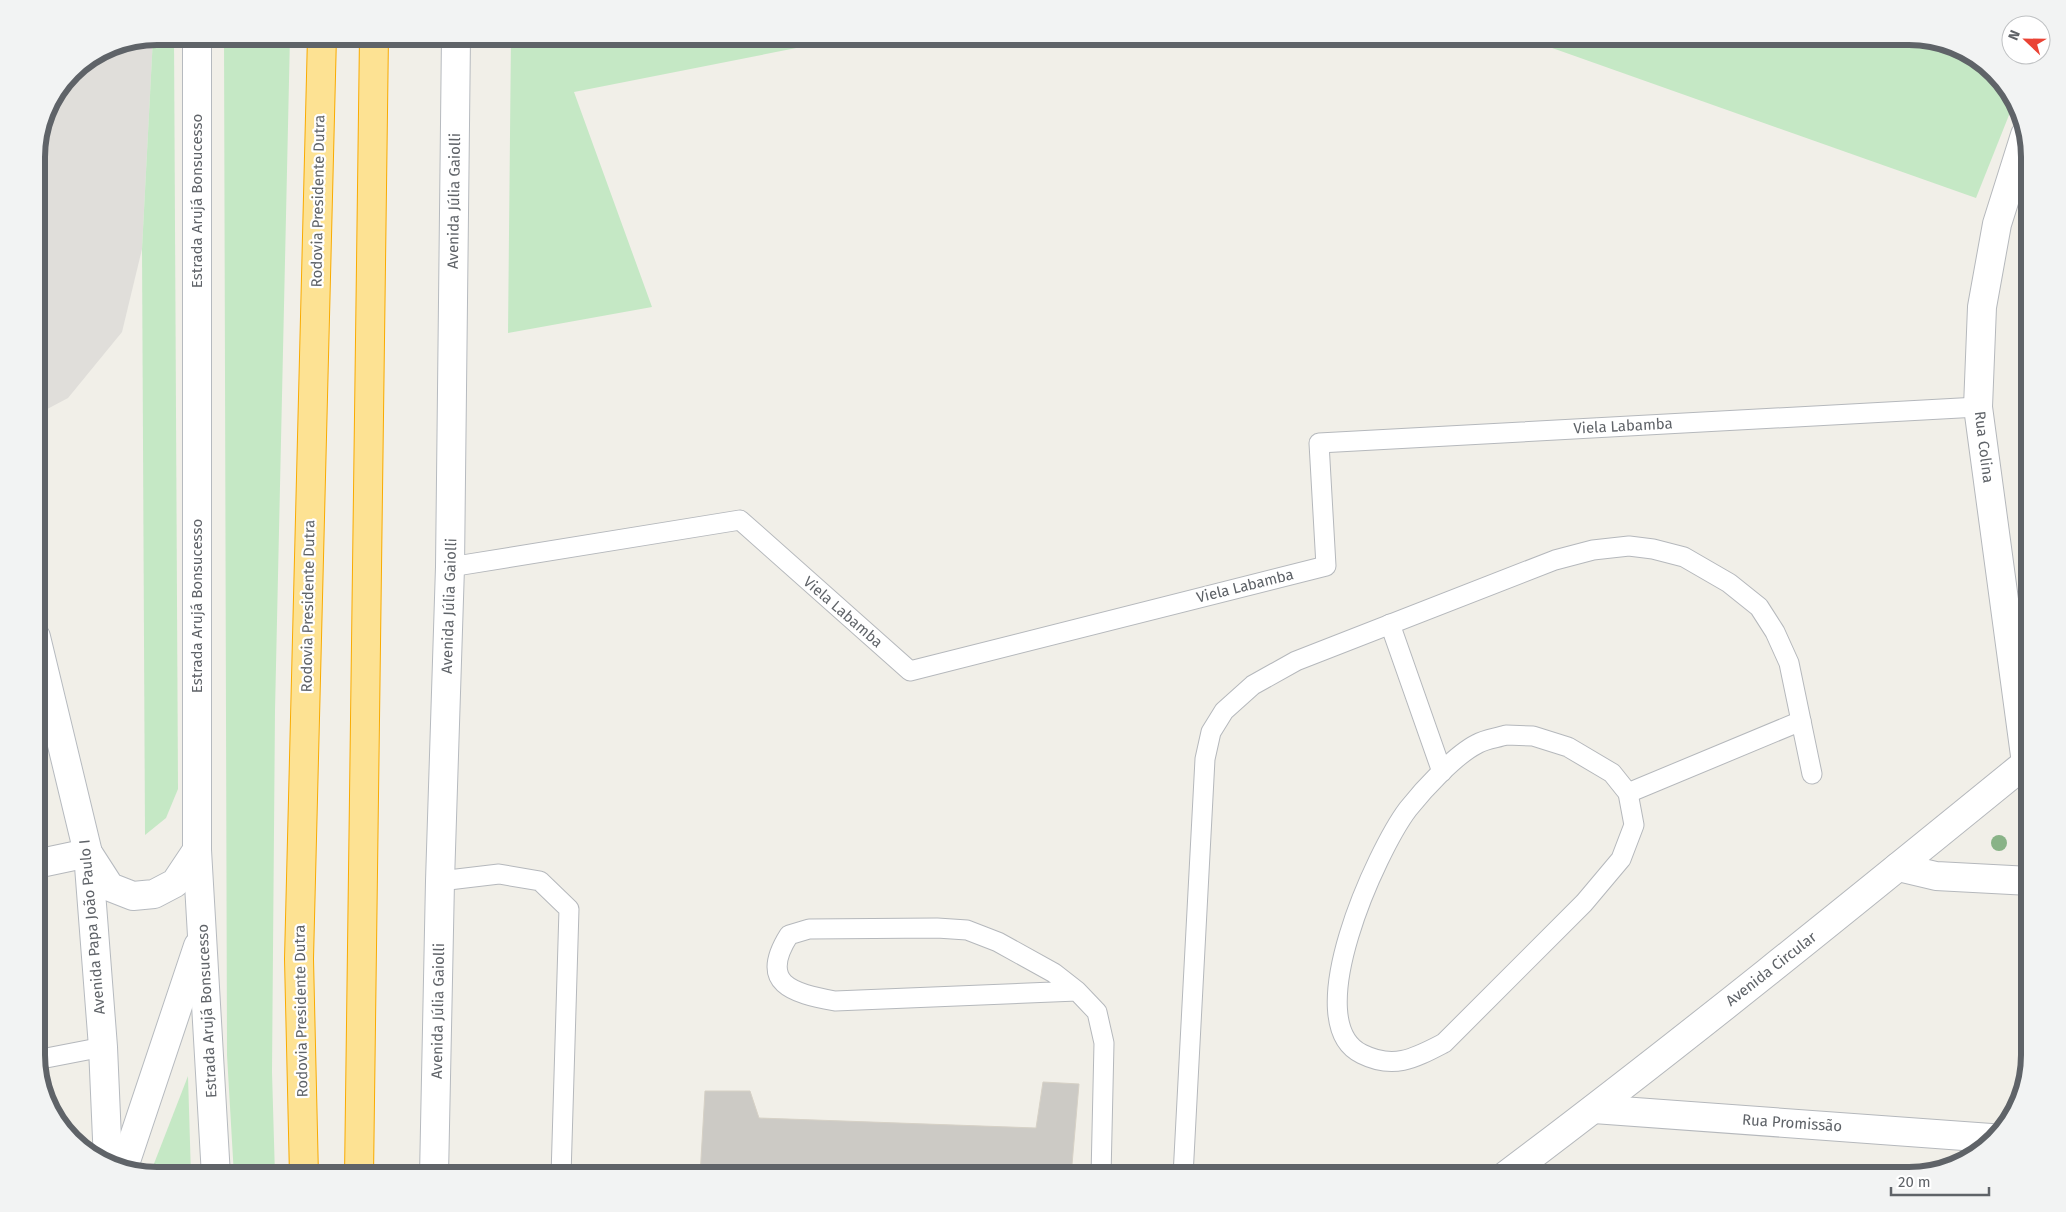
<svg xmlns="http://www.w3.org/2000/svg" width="2066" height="1212" font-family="'Fira Sans',sans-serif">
	<rect width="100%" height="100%" fill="#f1efe8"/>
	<path fill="#e0deda" d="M153 37 142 249 122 332 68 398 36 415V150L46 111 72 71 111 45Z"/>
	<g fill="#c5e8c5">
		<path d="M174 36 178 789 166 818 145 835 142 249 153 37Z"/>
		<path d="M224 36H290L275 711 272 1072 275 1176H234L227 1055Z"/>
		<path d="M511 36H857L574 92 652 307 508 333Z"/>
		<path d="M1518 36H1909L1970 53 2015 100 1976 198Z"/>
		<path d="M188 1076 191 1176 150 1174Z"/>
	</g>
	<path fill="#cccac5" stroke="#d6d1c6" d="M1043 1082 1079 1084 1071 1176H700L705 1091H750L759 1118 1036 1128Z"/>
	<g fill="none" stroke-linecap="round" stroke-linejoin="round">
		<defs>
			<g id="lane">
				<path d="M450 567 740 520 910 671 1326 566 1319 443 1978 407"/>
				<path d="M1390 624 1442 772"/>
				<path d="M1506 735 1533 736 1568 747 1612 773 1628 793 1634 825 1621 859 1584 903 1444 1043C1415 1058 1394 1070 1362 1054 1297 1023 1377 850 1408 809 1423 790 1455 755 1477 744 1485 739 1497 738 1506 735Z"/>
				<path d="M1628 793 1801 721"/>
				<path d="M440 881 499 874 540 881 569 909 561 1176"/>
				<path d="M1077 991 835 1001C792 993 758 984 789 935L809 929 937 928 967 930 998 942 1054 973 1077 991 1097 1012 1104 1043 1101 1176"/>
				<path d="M36 1060 103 1047"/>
				<path d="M1183 1176 1205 759 1211 732 1224 711 1253 685 1296 661 1555 560 1593 550 1629 546 1653 549 1684 557 1729 583 1759 607 1775 632 1789 663 1812 774"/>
			</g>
			<g id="street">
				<path d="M2025 135 1997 224 1982 307 1978 407 2026 763 2030 771"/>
				<path d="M36 864 88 853"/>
				<path d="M1898 867 1936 876 2030 881"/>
				<path d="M1594 1109 1991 1138"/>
				<path d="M1505 1176C1682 1043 1854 903 2026 763"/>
			</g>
			<g id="secondary">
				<path d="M197 36V850L216 1176"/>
				<path d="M36 637 88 853 103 1047 108 1162"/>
				<path d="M90 856 110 887 133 896 154 894 175 883 197 850"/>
				<path d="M124 1167 198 946"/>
				<path d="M434 1176 440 881 450 567 456 36"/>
			</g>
			<g id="highway">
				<path d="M304 1176 299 959 322 36"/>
				<path d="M359 1176 374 36"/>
			</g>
		</defs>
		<use href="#lane" stroke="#b5b8bc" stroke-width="21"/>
		<use href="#street" stroke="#b5b8bc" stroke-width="30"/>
		<use href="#secondary" stroke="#b6babf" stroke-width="30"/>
		<use href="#highway" stroke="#f9ab00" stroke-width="30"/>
		<use href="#lane" stroke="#fff" stroke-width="19"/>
		<use href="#street" stroke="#fff" stroke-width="28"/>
		<use href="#secondary" stroke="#fff" stroke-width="28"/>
		<use href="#highway" stroke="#fde293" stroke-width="28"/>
	</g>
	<circle fill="#89b387" cx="1999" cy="843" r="8"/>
	<g text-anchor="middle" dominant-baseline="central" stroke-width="4.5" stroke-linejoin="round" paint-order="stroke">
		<g font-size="15" fill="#5f6368" stroke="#fff">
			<text transform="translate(197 201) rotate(-90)">Estrada Arujá Bonsucesso</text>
			<text transform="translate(318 201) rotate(-89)">Rodovia Presidente Dutra</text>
			<text transform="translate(454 201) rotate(-89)">Avenida Júlia Gaiolli</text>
			<text transform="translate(1623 426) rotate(-3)">Viela Labamba</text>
			<text transform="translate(1984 447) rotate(83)">Rua Colina</text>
			<text transform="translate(1245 586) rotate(-14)">Viela Labamba</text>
			<text transform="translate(197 606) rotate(-90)">Estrada Arujá Bonsucesso</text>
			<text transform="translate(308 606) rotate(-89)">Rodovia Presidente Dutra</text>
			<text transform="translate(449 606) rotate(-88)">Avenida Júlia Gaiolli</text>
			<text transform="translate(843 612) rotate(41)">Viela Labamba</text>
			<text transform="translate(92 927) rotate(-95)">Avenida Papa João Paulo I</text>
			<text transform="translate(1771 969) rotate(-38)">Avenida Circular</text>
			<text transform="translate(207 1011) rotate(-93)">Estrada Arujá Bonsucesso</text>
			<text transform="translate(301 1011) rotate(-91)">Rodovia Presidente Dutra</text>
			<text transform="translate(438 1011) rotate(-89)">Avenida Júlia Gaiolli</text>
			<text transform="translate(1792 1123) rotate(4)">Rua Promissão</text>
		</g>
	</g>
	<path d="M0 0H2066V1212H0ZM157 45H1909A112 112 0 0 1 2021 157V1055A112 112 0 0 1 1909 1167H157A112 112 0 0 1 45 1055V157A112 112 0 0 1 157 45Z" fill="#f2f3f3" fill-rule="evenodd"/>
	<path fill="none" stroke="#5f6368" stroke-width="6" d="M157 45H1909A112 112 0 0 1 2021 157V1055A112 112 0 0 1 1909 1167H157A112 112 0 0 1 45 1055V157A112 112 0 0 1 157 45Z"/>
	<g transform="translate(2026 40) rotate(292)"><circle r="24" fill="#ffffff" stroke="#bfc1c3"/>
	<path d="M0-4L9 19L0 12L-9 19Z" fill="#ea4335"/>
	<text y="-8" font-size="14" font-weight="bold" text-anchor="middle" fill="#5f6368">N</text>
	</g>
	<path d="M1891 1187v8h98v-8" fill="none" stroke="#5f6368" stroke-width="2.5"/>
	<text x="1898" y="1187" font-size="15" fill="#5f6368" stroke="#ffffff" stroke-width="4" paint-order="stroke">20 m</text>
</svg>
